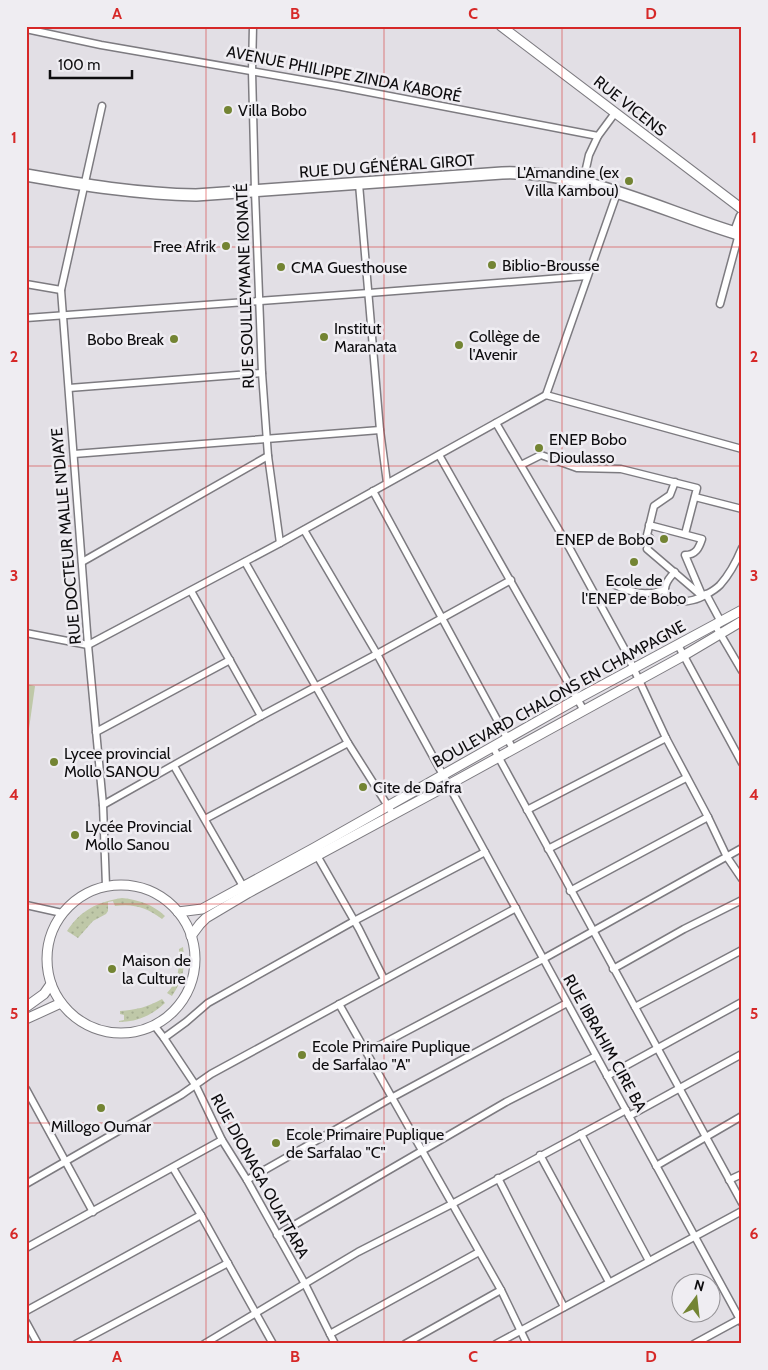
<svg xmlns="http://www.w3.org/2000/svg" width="768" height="1370" font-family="Cabin,sans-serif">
	<defs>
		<pattern id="grass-dots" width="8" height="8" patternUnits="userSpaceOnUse" patternTransform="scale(1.25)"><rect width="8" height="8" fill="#bfc8a8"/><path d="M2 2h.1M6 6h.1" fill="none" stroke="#a3ab8f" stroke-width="1.8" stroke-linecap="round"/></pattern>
	</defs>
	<rect width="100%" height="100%" fill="#e2dfe5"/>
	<g fill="url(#grass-dots)">
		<path d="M122 898C139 900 152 904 165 916L162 919C148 908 133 903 115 906L113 901 108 902V911L106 914 93 921 78 938 67 931C81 910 97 902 122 898Z"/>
		<path d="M183 947C186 966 183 980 172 996L167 993C179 981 180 965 179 949Z"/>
		<path d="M162 999 165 1003C152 1015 138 1022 119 1022V1021L124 1020V1015L120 1014V1011C136 1010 148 1007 162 999Z"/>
	</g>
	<path fill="#bfc8a8" d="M26 684 35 686 26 750Z"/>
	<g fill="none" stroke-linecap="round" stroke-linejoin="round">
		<defs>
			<g id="street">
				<path d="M253 26 252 71 255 191 262 373 268 456 280 543"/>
				<path d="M26 29 101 45 337 86 598 136"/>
				<path d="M102 106 61 290 88 645 103 805 106 886"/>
				<path d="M583 182 589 155 598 136 615 113"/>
				<path d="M359 184 380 430 387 483"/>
				<path d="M26 284 61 290"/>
				<path d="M720 304 739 234"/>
				<path d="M26 318 369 293 587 276"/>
				<path d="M69 388 262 373"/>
				<path d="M546 395 617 193"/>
				<path d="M496 423 570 549 624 648 666 738 708 817 727 857 742 879"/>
				<path d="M74 454 380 430"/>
				<path d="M439 455 583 709"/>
				<path d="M521 465 541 455 577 468 621 469 697 488 685 534"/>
				<path d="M675 482 670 495 654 506 647 535 650 538 647 549 702 596"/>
				<path d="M373 491 513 749"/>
				<path d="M695 497 742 509"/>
				<path d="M649 525 702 539C699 548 696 555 685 555L702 595"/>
				<path d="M304 530 377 654 742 1323"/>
				<path d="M82 562 268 456"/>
				<path d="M245 562 348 743 393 814"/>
				<path d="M675 572C654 592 669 606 693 600 701 598 714 591 720 585 729 575 737 560 742 548"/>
				<path d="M615 585C632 593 645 596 664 590"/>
				<path d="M191 591 261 716"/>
				<path d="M706 594 721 622"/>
				<path d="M715 625 742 671"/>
				<path d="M26 633 88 645 280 543 546 395 742 449"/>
				<path d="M678 645 742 763"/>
				<path d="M96 732 230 660"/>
				<path d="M493 747 742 1203"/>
				<path d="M174 766 244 888"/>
				<path d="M103 805 261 716 377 654 511 580"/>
				<path d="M527 810 666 738"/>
				<path d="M205 819 348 743"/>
				<path d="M548 849 686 778"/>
				<path d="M315 852 359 929 384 979"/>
				<path d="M570 891 708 817"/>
				<path d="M26 905 62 913"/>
				<path d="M613 969 684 929 742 900"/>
				<path d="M339 1004 501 1290 527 1344"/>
				<path d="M635 1007 742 950"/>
				<path d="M154 1025 164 1038 196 1086 222 1140 247 1180 305 1284 335 1344"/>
				<path d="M164 1038 186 1022 208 1003 354 921 485 852"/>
				<path d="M367 1052 543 959 742 848"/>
				<path d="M607 1076 742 1002"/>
				<path d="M26 1089 93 1212"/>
				<path d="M629 1116 742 1054"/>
				<path d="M581 1134 649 1261"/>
				<path d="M540 1155 609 1282"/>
				<path d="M656 1166 742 1116"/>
				<path d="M173 1168 201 1215 273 1344"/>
				<path d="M498 1178 564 1307"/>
				<path d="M247 1180 393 1097 567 1003"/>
				<path d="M729 1180 742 1174"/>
				<path d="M26 1184 181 1095 211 1074 516 908"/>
				<path d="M277 1235 506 1102 596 1056"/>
				<path d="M26 1248 222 1140"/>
				<path d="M26 1311 201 1215"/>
				<path d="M26 1322 38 1344"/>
				<path d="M330 1334 479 1252"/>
				<path d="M76 1344 228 1263"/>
				<path d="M204 1344 358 1252 452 1204 626 1110"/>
				<path d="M405 1344 501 1290"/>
				<path d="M496 1344 742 1211"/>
				<path d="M694 1344 740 1319"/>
			</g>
			<g id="secondary">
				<path d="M501 26 742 209"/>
				<circle cx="121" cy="959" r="74"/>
				<path d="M178 912 202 909 314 848 577 699 742 610"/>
				<path d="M191 936 200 924 206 918 248 893 448 785 683 656 742 621"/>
				<path d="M26 1007 44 994 51 984"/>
				<path d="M26 1019 61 1003"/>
			</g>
			<g id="highway">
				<path d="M26 175C83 185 139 194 196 195L502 173C586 170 663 212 742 235"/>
				<path d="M736 233 742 217"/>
			</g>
		</defs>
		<use href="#street" stroke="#7d7b80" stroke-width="9"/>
		<use href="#secondary" stroke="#7d7b80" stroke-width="11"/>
		<use href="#highway" stroke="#7d7b80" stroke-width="14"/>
		<use href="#street" stroke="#fff" stroke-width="6"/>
		<use href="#secondary" stroke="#fff" stroke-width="9"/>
		<use href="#highway" stroke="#fff" stroke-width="11"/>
	</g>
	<path fill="none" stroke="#d62828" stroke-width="1" stroke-opacity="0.55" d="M206 26V1344M384 26V1344M562 26V1344M26 247H742M26 466H742M26 685H742M26 904H742M26 1123H742"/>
	<g fill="#738433" stroke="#efedf2" stroke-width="2">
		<circle cx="228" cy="110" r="5"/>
		<circle cx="629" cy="181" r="5"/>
		<circle cx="226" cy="246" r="5"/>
		<circle cx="492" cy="265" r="5"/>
		<circle cx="281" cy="267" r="5"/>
		<circle cx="324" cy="337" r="5"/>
		<circle cx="174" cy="339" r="5"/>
		<circle cx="459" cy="345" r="5"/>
		<circle cx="539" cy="448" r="5"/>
		<circle cx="664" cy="539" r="5"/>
		<circle cx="634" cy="562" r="5"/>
		<circle cx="54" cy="762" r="5"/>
		<circle cx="363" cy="787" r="5"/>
		<circle cx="75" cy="835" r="5"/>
		<circle cx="112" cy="969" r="5"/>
		<circle cx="302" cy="1055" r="5"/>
		<circle cx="101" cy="1108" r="5"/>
		<circle cx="276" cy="1143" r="5"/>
	</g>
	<g text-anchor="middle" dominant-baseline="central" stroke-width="5" stroke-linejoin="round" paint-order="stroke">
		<g font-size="16" fill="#0e0d0f" stroke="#efedf2">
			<text transform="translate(344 74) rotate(11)">AVENUE PHILIPPE ZINDA KABORÉ</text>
			<text transform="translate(630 106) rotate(38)">RUE VICENS</text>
			<text transform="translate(387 166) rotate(-4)">RUE DU GÉNÉRAL GIROT</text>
			<text transform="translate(245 286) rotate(-92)">RUE SOULLEYMANE KONATÉ</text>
			<text transform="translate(66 536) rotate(-95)">RUE DOCTEUR MALLE N'DIAYE</text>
			<text transform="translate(559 694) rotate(-29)">BOULEVARD CHALONS EN CHAMPAGNE</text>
			<text transform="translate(605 1043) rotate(61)">RUE IBRAHIM CIRE BA</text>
			<text transform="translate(260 1176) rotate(61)">RUE DIONAGA OUATTARA</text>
		</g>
		<g font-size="16" fill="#0e0d0f" stroke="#efedf2" text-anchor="start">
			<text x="238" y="110">Villa Bobo</text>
			<text x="619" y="172" text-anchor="end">L'Amandine (ex<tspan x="619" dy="18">Villa Kambou)</tspan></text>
			<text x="216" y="246" text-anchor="end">Free Afrik</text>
			<text x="502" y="265">Biblio-Brousse</text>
			<text x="291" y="267">CMA Guesthouse</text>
			<text x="334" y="328">Institut<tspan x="334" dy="18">Maranata</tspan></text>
			<text x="469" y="336">Collège de<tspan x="469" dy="18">l'Avenir</tspan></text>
			<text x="164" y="339" text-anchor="end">Bobo Break</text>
			<text x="549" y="439">ENEP Bobo<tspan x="549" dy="18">Dioulasso</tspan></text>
			<text x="654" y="539" text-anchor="end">ENEP de Bobo</text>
			<text x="634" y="580" text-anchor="middle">Ecole de<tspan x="634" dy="18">l'ENEP de Bobo</tspan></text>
			<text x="64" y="753">Lycee provincial<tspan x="64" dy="18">Mollo SANOU</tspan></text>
			<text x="373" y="787">Cite de Dafra</text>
			<text x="85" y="826">Lycée Provincial<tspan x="85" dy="18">Mollo Sanou</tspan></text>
			<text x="122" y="960">Maison de<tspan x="122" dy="18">la Culture</tspan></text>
			<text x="312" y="1046">Ecole Primaire Puplique<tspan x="312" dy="18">de Sarfalao "A"</tspan></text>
			<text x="101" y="1126" text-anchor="middle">Millogo Oumar</text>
			<text x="286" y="1134">Ecole Primaire Puplique<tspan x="286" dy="18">de Sarfalao "C"</tspan></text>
		</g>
	</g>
	<rect width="768" height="1370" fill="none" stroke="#efedf2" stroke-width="55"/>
	<g transform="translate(696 1298) rotate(15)"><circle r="24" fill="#efedf2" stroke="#959397"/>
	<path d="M0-4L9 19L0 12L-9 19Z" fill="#738433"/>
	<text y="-8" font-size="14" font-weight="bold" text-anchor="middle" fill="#0e0d0f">N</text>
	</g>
	<path d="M50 70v8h82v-8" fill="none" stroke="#0e0d0f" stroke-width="2.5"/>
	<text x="58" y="70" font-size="15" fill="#0e0d0f" stroke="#efedf2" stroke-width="4" paint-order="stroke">100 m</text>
	<rect x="28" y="28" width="712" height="1314" fill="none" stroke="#d62828" stroke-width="2"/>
	<g font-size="16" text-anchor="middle" font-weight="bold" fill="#d62828">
		<text x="117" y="19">A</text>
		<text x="295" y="19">B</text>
		<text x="473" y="19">C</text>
		<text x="651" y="19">D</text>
		<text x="14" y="143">1</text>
		<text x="754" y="143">1</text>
		<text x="14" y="362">2</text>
		<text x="754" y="362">2</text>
		<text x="14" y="581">3</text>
		<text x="754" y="581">3</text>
		<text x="14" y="800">4</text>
		<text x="754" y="800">4</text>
		<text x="14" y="1019">5</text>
		<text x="754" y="1019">5</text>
		<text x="14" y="1239">6</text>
		<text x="754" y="1239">6</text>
		<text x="117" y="1362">A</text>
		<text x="295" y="1362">B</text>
		<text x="473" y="1362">C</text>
		<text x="651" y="1362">D</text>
	</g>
</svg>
